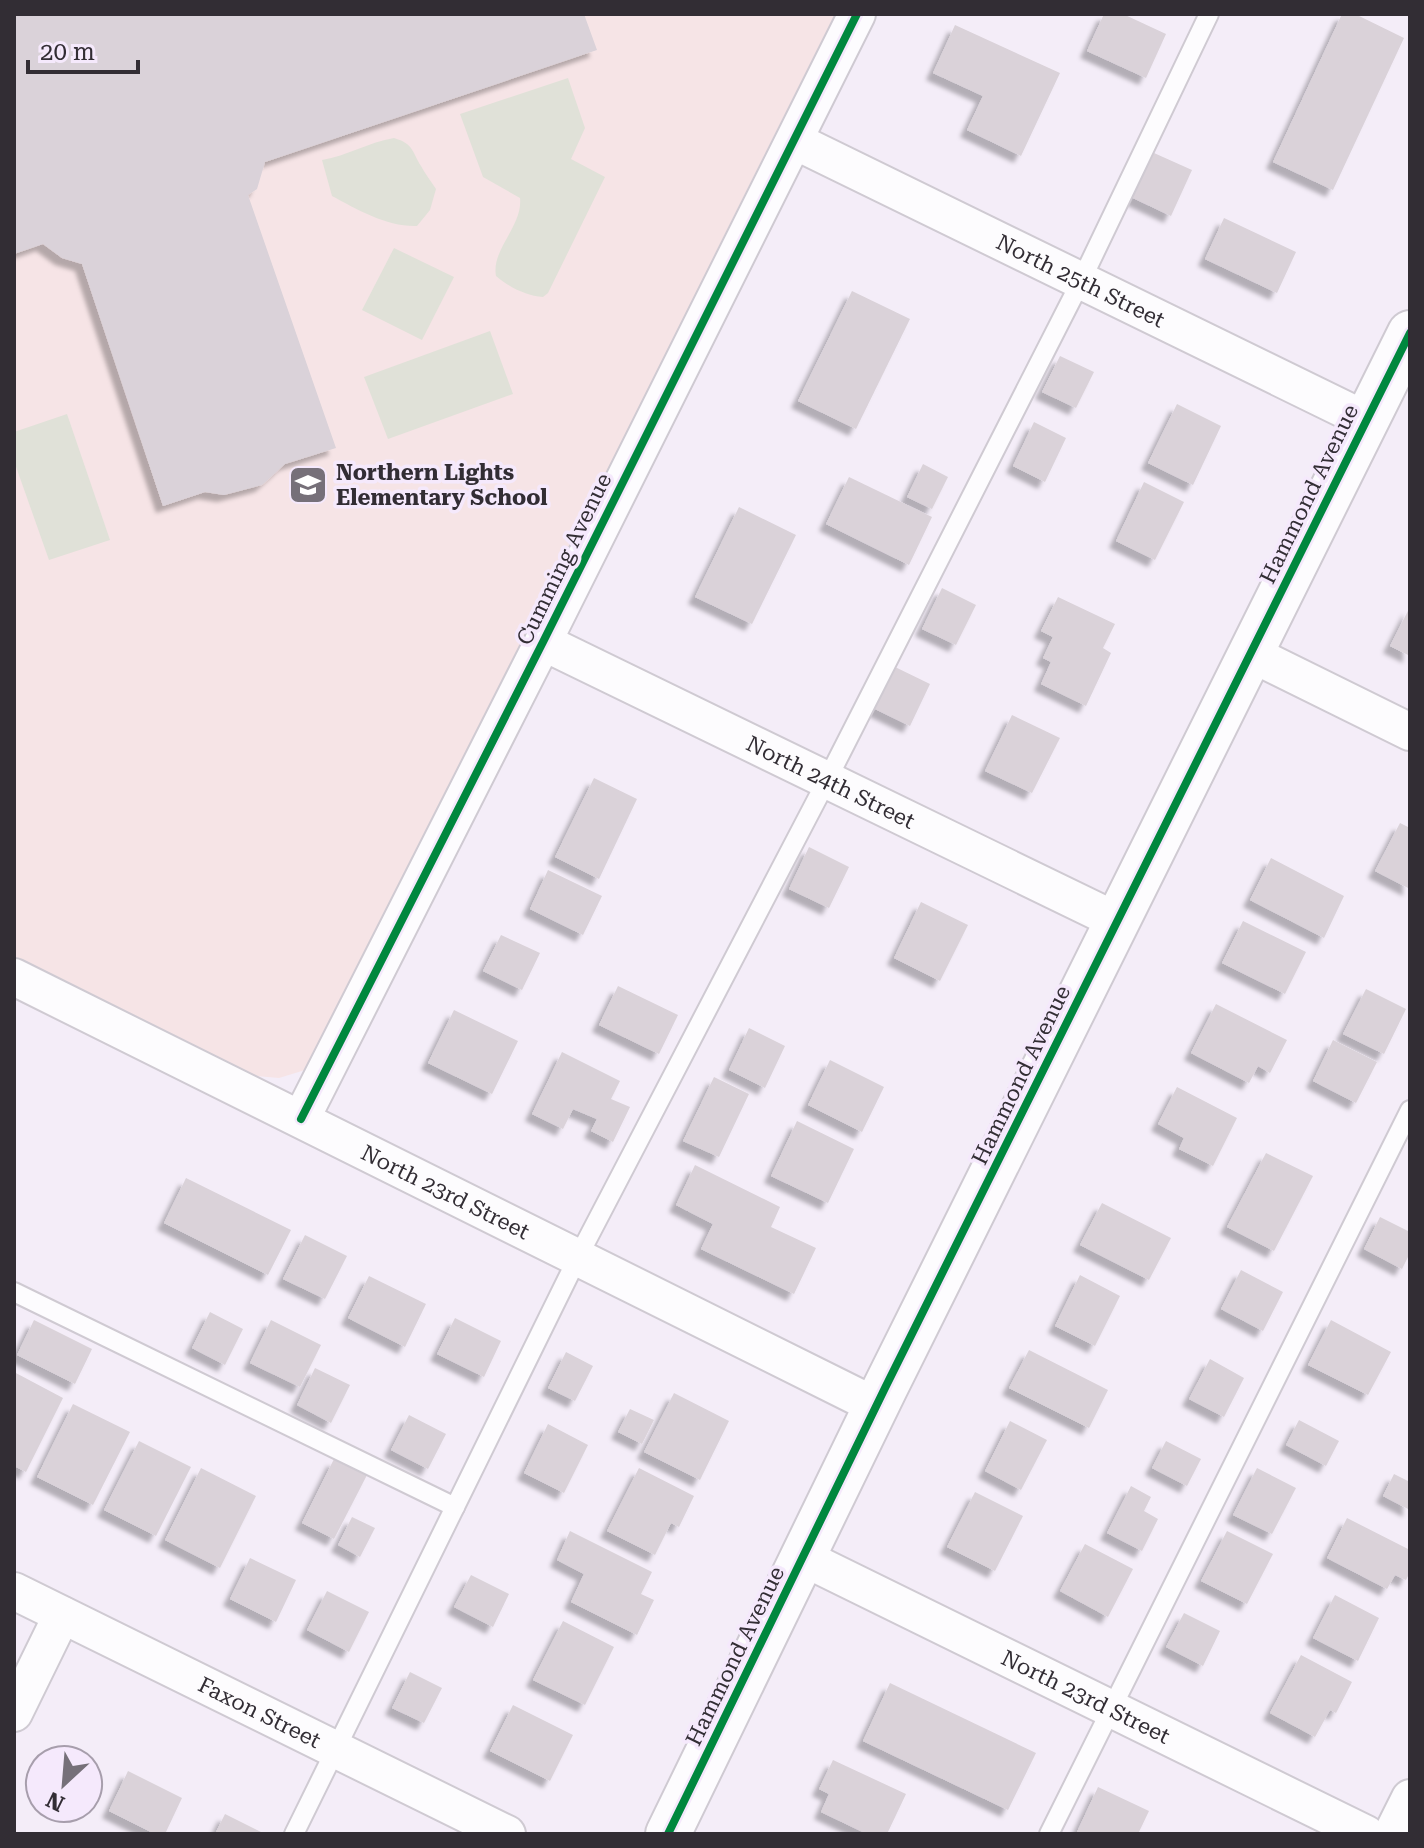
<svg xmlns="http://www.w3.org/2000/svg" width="1424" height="1848" font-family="'Roboto Serif',serif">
	<defs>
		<filter id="shadow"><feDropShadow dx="-7" dy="7" stdDeviation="2" flood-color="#0004"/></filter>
	</defs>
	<rect width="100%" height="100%" fill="#f4edf8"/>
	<path fill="#f6e4e6" d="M14 14H836L333 1024 305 1070 279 1078 256 1076 14 957Z"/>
	<g fill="#e0e1d8">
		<path d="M568 78 585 128 571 159 605 177 548 293 543 297C526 296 509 287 496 276 491 249 523 226 520 198L483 177 460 114Z"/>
		<path d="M394 138C414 144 412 152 421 166 425 174 431 181 436 189L430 210 417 226C387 227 358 210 332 196L322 160C347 156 369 142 394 138Z"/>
		<path d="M394 248 454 277 422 340 362 310Z"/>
		<path d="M490 331 513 394 388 439 364 377Z"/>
		<path d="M67 414 110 540 49 560 14 461V432Z"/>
	</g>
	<g fill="#dad2d9" filter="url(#shadow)">
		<path d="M14 14H584L597 50 265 162 257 189 248 195 336 448 285 464 262 485 224 495 205 492 163 506 82 264 62 258 43 244 14 254Z"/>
		<path d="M1104 14H1123L1166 34 1146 78 1087 51Z"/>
		<path d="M1342 14H1355L1404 38 1333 190 1273 162Z"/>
		<path d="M955 25 1060 73 1021 156 967 130 983 96 933 73Z"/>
		<path d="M1154 153 1192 170 1171 216 1133 198Z"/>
		<path d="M1224 218 1296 252 1277 293 1205 259Z"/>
		<path d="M852 291 910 319 856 429 798 401Z"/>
		<path d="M1060 356 1094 372 1076 408 1042 392Z"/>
		<path d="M1177 404 1221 426 1193 485 1148 463Z"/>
		<path d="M1034 422 1066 438 1045 482 1013 466Z"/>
		<path d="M923 464 948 477 932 509 907 497Z"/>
		<path d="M849 477 932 517 909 565 826 524Z"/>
		<path d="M1144 482 1184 502 1155 560 1116 541Z"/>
		<path d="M739 507 796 535 752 624 695 597Z"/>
		<path d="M942 588 976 605 956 645 922 629Z"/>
		<path d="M1058 597 1115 624 1103 648 1111 653 1086 706 1041 684 1051 662 1043 658 1053 637 1041 631Z"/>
		<path d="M1410 607V656L1390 646Z"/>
		<path d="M893 666 930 684 910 726 873 708Z"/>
		<path d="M1012 715 1060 738 1032 793 985 771Z"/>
		<path d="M594 778 637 799 599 879 555 857Z"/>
		<path d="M1400 823 1410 828V889L1375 871Z"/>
		<path d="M809 847 849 867 829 908 789 889Z"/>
		<path d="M1271 858 1344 896 1324 938 1250 900Z"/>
		<path d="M548 870 602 896 583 935 530 909Z"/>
		<path d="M921 902 968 925 940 981 894 958Z"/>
		<path d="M1243 921 1306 952 1285 994 1222 963Z"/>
		<path d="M501 935 540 953 522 990 483 971Z"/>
		<path d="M618 986 678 1015 659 1054 599 1025Z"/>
		<path d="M1366 989 1406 1009 1384 1054 1343 1034Z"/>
		<path d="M1216 1004 1287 1040 1270 1073 1258 1066 1249 1083 1191 1053Z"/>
		<path d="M454 1010 518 1041 492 1094 428 1063Z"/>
		<path d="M749 1028 785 1046 765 1088 729 1070Z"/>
		<path d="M1333 1040 1377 1062 1356 1103 1313 1081Z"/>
		<path d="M562 1052 620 1081 611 1099 630 1107 613 1142 591 1131 597 1119 573 1109 563 1129 532 1114Z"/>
		<path d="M830 1060 884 1087 862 1132 808 1105Z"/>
		<path d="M714 1077 749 1094 719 1157 683 1141Z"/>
		<path d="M1177 1087 1237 1118 1213 1166 1179 1149 1184 1138 1158 1124Z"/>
		<path d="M797 1121 854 1149 828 1203 771 1176Z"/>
		<path d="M1266 1153 1313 1176 1274 1251 1227 1227Z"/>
		<path d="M695 1165 780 1207 771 1227 816 1248 794 1294 701 1249 713 1224 676 1205Z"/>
		<path d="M186 1178 291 1230 268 1275 164 1223Z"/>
		<path d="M1102 1203 1171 1238 1149 1280 1080 1245Z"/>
		<path d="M1380 1217 1410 1232V1253L1402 1269 1364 1249Z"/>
		<path d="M305 1235 347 1256 325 1299 283 1279Z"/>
		<path d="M1241 1270 1283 1292 1263 1331 1221 1309Z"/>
		<path d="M1080 1275 1120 1296 1095 1346 1055 1326Z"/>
		<path d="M369 1276 426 1304 405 1347 348 1318Z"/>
		<path d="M210 1312 243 1329 225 1365 192 1348Z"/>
		<path d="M455 1318 501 1341 484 1377 437 1354Z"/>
		<path d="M34 1320 92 1349 75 1384 17 1355Z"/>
		<path d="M271 1320 321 1345 300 1387 250 1363Z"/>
		<path d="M1331 1320 1391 1352 1368 1395 1308 1365Z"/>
		<path d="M1029 1350 1108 1390 1089 1428 1009 1388Z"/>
		<path d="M566 1352 593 1366 575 1401 548 1388Z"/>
		<path d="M1210 1359 1244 1378 1224 1417 1189 1399Z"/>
		<path d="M315 1368 350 1385 331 1423 297 1405Z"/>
		<path d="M14 1372 63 1398 26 1472 14 1466Z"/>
		<path d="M674 1393 729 1421 700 1480 644 1452Z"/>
		<path d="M73 1404 130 1432 93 1505 37 1477Z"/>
		<path d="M630 1409 654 1420 642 1444 618 1432Z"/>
		<path d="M409 1415 446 1434 428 1469 391 1450Z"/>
		<path d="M1299 1420 1339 1441 1326 1466 1286 1445Z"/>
		<path d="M1010 1421 1047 1440 1021 1490 985 1471Z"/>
		<path d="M548 1424 588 1445 564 1493 524 1473Z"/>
		<path d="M139 1441 191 1467 156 1536 104 1510Z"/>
		<path d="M1166 1441 1201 1459 1187 1486 1152 1468Z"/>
		<path d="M334 1459 367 1475 334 1539 302 1523Z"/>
		<path d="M201 1468 256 1496 220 1568 165 1540Z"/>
		<path d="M639 1468 694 1496 679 1527 671 1523 655 1555 607 1531Z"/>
		<path d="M1257 1468 1296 1488 1272 1534 1233 1515Z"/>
		<path d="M1394 1474 1410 1482V1510L1383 1496Z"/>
		<path d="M1131 1486 1151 1497 1144 1511 1158 1519 1142 1551 1107 1533Z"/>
		<path d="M975 1492 1023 1516 995 1571 947 1547Z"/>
		<path d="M352 1517 375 1528 360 1557 338 1545Z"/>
		<path d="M1347 1518 1410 1550V1572L1406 1580 1395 1575 1387 1589 1327 1558Z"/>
		<path d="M570 1531 652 1572 641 1594 654 1600 637 1635 571 1602 584 1574 557 1560Z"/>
		<path d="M1227 1531 1273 1554 1247 1604 1201 1581Z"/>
		<path d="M1085 1544 1133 1569 1108 1617 1060 1591Z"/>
		<path d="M250 1558 296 1580 276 1622 230 1599Z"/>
		<path d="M471 1575 509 1594 493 1627 454 1607Z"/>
		<path d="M327 1591 369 1612 349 1652 307 1630Z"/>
		<path d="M1335 1595 1379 1618 1358 1661 1313 1638Z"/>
		<path d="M1184 1613 1220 1631 1203 1666 1166 1647Z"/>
		<path d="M563 1621 614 1647 585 1705 533 1680Z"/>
		<path d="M1301 1655 1352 1682 1336 1713 1330 1710 1315 1737 1270 1713Z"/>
		<path d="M410 1672 442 1688 424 1723 392 1708Z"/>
		<path d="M890 1683 1036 1753 1008 1810 863 1741Z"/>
		<path d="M513 1705 573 1735 550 1781 490 1751Z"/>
		<path d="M833 1760 906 1794 887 1834H867L821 1812 829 1794 819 1789Z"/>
		<path d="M128 1771 182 1798 165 1834H155L109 1811Z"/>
		<path d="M1098 1787 1149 1811 1138 1834H1082L1077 1832Z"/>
		<path d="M225 1814 265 1834H215Z"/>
	</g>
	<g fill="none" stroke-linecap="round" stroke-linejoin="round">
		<defs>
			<g id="service">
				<path d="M14 1292 455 1507"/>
				<path d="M294 1834 578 1257 827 780 1081 281 1209 14"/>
				<path d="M1049 1834 1410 1110"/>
			</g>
			<g id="minor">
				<path id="s1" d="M795 141 1366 420"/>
				<path id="s2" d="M543 642 1117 921"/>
				<path d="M1250 653 1410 732"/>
				<path id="s3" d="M14 977 876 1406"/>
				<path d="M301 1119 543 642 857 14"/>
				<path id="s4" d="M804 1558 1366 1834"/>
				<path id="s5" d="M14 1591 507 1834"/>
				<path d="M14 1713 62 1615"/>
				<path d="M1392 1834 1410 1798"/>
			</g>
			<path id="tertiary" d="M668 1834 885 1388 1410 333"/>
		</defs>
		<use href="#service" stroke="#cfcad2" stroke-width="22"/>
		<use href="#minor" stroke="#cfcad2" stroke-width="40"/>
		<use href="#tertiary" stroke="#cfcad2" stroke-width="48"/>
		<use href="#service" stroke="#fdfcfe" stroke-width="18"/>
		<use href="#minor" stroke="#fdfcfe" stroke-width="36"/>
		<use href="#tertiary" stroke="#fdfcfe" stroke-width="44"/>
		<defs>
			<g id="cycleway">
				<path d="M301 1119 543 642 857 14"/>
				<path d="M668 1834 885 1388 1410 333"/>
			</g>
		</defs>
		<use href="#cycleway" stroke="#f5e9fc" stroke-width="13"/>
		<use href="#cycleway" stroke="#00873e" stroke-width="8"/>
	</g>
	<defs>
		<symbol id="school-square" viewBox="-11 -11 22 22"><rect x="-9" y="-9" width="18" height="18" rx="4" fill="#767079" stroke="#f5e9fc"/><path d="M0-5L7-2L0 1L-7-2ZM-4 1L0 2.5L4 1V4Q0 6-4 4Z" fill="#fff"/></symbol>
	</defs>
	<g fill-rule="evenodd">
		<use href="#school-square" x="286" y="463" width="44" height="44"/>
	</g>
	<g text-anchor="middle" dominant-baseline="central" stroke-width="7" stroke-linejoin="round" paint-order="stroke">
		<g font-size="22" fill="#322d34" stroke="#f5e9fc">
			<text stroke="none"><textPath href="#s1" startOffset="318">North 25th Street</textPath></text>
			<text transform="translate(1309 494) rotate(-64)">Hammond Avenue</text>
			<text transform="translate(564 559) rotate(-64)">Cumming Avenue</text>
			<text stroke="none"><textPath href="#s2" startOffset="320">North 24th Street</textPath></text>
			<text transform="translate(1021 1075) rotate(-64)">Hammond Avenue</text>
			<text stroke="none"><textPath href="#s3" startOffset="482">North 23rd Street</textPath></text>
			<text transform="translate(735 1656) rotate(-64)">Hammond Avenue</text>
			<text stroke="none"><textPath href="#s4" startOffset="314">North 23rd Street</textPath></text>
			<text stroke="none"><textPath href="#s5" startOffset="274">Faxon Street</textPath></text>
		</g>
		<g font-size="22" font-weight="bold" fill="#322d34" stroke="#f5e9fc" text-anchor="start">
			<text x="336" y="472">Northern Lights<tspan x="336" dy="25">Elementary School</tspan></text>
		</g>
	</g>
	<rect width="1424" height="1848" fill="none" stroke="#322d34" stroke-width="32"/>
	<g transform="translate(64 1784) rotate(206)"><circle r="38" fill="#f5e9fc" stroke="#a79eac" stroke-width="2"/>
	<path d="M0-6L14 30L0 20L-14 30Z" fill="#767079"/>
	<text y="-12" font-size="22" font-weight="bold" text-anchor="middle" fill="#322d34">N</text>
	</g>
	<path d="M28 60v12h110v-12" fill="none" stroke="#322d34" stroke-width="4"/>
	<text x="40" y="60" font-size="24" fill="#322d34" stroke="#f5e9fc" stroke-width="6" paint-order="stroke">20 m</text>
</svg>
